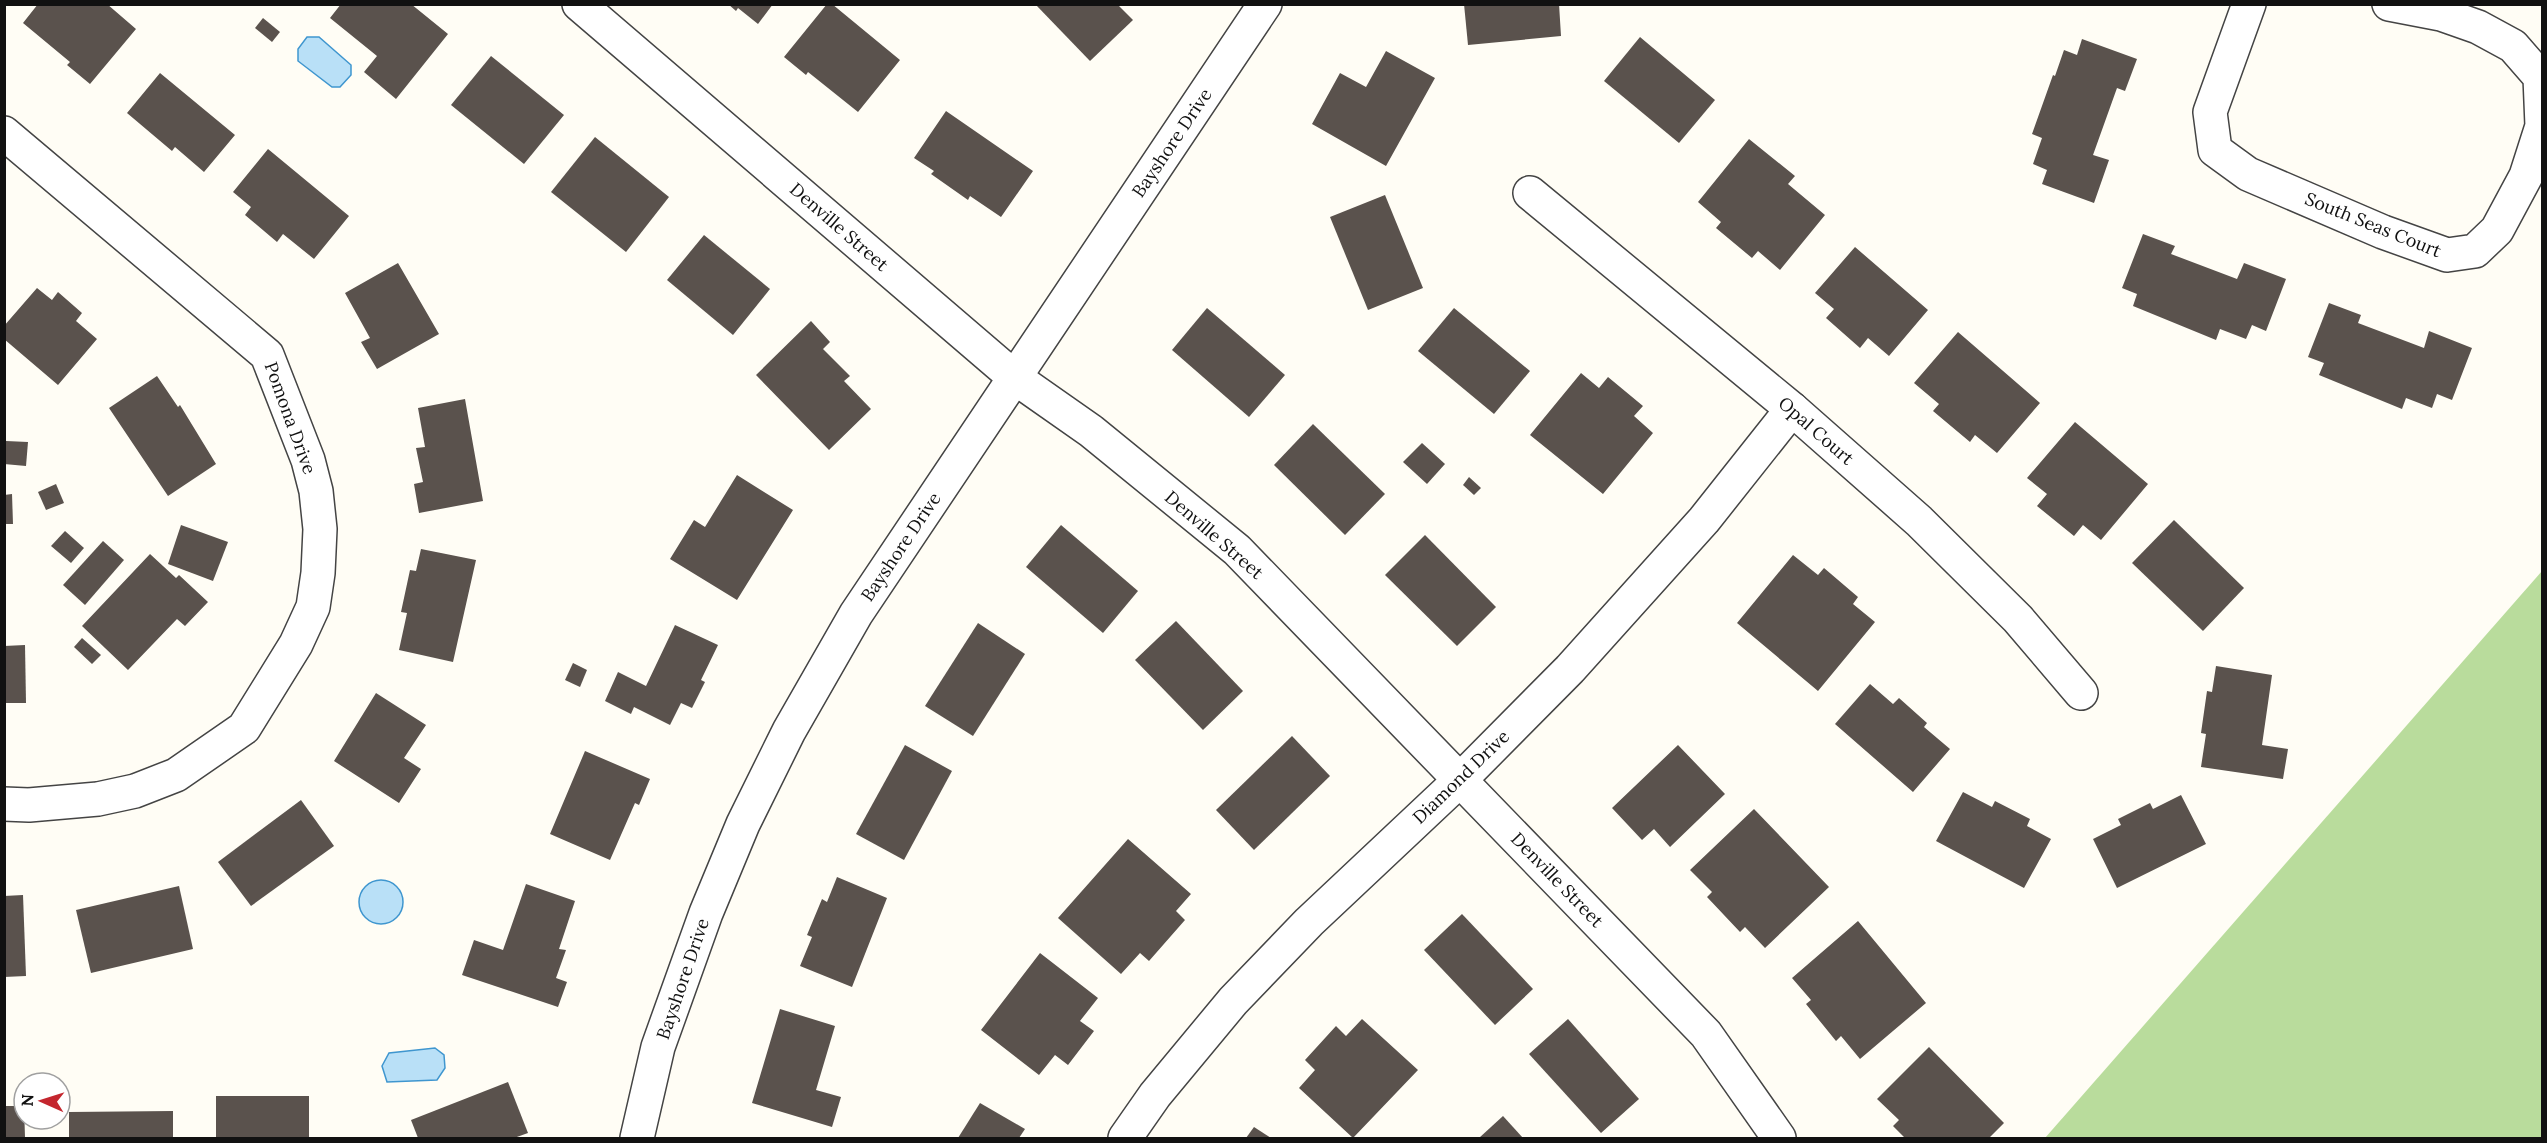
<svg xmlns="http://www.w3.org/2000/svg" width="2547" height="1143" viewBox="0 0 2547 1143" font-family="Lora,serif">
<rect width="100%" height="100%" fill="#fffdf5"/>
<polygon fill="#b9dc9c" points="2542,571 2542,1138 2045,1138"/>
<g fill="#b9e0f7" stroke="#3f96cf" stroke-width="1.5">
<polygon points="307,37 319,37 351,65 351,75 340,87 332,87 298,61 298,49"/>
<circle cx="381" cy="902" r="22"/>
<polygon points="435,1048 444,1055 445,1068 437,1080 387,1082 382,1066 389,1053"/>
</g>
<g fill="#5a524d">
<polygon points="38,4 107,4 136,29 90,84 67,65 70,62 23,23"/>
<polygon points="341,4 411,4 448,34 396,99 364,72 377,56 330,18"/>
<polygon points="728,4 773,4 758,24 738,8 736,11"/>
<polygon points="827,4 832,4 900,60 858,112 808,72 806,75 784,57"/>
<polygon points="1464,4 1559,4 1561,36 1468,45"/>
<polygon points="1036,5 1118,5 1133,20 1090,61"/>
<polygon points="263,18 280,32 272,42 255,28"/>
<polygon points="1640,37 1715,100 1679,143 1604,81"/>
<polygon points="2082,39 2137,59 2125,91 2117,88 2093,155 2109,160 2094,203 2042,184 2047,170 2033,164 2042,138 2032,134 2053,75 2055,76 2064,50 2077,55"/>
<polygon points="1386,51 1435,78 1386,166 1312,124 1340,73 1366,87"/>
<polygon points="491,56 564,115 524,164 451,105"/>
<polygon points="160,73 235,135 204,172 175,147 172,151 127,113"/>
<polygon points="946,111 1033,171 1001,217 970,196 968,200 931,174 934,171 914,158"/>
<polygon points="595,137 669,197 626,252 551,192"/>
<polygon points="1749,139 1795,176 1788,184 1825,215 1780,270 1758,251 1752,258 1716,228 1721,222 1698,202"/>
<polygon points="268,149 349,216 314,259 283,234 277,242 245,215 251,207 233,192"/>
<polygon points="1385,195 1423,288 1368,310 1330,217"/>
<polygon points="2143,234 2175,246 2171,254 2237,279 2244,263 2286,279 2266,331 2252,325 2246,339 2220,329 2216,340 2133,306 2137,294 2122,288"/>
<polygon points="704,235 770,289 733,335 667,280"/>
<polygon points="1855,247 1928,310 1889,356 1868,338 1860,348 1826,318 1834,309 1815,293"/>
<polygon points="398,263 439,334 377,369 361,342 370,338 345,293"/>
<polygon points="37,288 52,300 58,292 82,313 76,321 97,339 58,385 4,339 4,326"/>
<polygon points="2329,303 2361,315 2358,323 2424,348 2429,331 2472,348 2452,400 2437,394 2432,408 2406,398 2402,409 2319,375 2324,363 2308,357"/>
<polygon points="1207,308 1285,375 1249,417 1172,350"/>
<polygon points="1454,308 1530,371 1494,414 1418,351"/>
<polygon points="811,321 830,342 823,349 850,376 844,381 871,409 829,450 756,375"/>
<polygon points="1958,332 2040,403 1997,453 1975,435 1970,442 1933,411 1939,404 1914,383"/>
<polygon points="1581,373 1599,388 1608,377 1643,406 1634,416 1653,433 1603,494 1530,435"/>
<polygon points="157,376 178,407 180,405 216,464 168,496 109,408"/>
<polygon points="465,399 483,501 419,513 414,484 423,482 416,448 425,447 418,408"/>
<polygon points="2075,422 2148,484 2101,540 2083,525 2074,536 2037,506 2047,494 2027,478"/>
<polygon points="1313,424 1385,494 1345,535 1274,465"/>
<polygon points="6,441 28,442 26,466 4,464"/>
<polygon points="1422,443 1445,464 1427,484 1403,462"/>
<polygon points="737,475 793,510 737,600 670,559 694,520 705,527"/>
<polygon points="1469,477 1481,488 1474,495 1463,485"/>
<polygon points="56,484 64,503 46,510 38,492"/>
<polygon points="12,494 13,524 4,524 4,495"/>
<polygon points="2174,520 2244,588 2203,631 2132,563"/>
<polygon points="181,525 228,542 213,581 168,564"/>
<polygon points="1061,525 1138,591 1103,633 1026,567"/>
<polygon points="65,531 84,548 71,563 51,546"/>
<polygon points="1425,535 1496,607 1457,646 1385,575"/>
<polygon points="103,541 124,560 85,605 63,585"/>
<polygon points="421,549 476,560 453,662 399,650 407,613 401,612 410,570 416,571"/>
<polygon points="150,554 176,578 179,575 208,602 185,626 177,619 128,670 82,626"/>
<polygon points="1793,555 1818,575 1824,568 1858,597 1853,604 1875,622 1818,691 1737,623"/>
<polygon points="1176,621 1243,691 1203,730 1135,660"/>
<polygon points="978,623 1025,654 973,736 925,706"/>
<polygon points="675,625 718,645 701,680 705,682 692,708 681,703 670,725 634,707 631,714 605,701 618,672 646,686"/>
<polygon points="82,638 101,655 92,664 74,647"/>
<polygon points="25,645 26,703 4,703 4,646"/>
<polygon points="573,663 587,670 580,687 565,680"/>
<polygon points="2216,666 2272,675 2262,745 2288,749 2283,779 2201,767 2206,734 2201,733 2207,691 2212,692"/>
<polygon points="1870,684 1893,704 1899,698 1927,723 1924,727 1950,749 1913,792 1835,724"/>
<polygon points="376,693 426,725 404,758 421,769 399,803 334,761"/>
<polygon points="1292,736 1330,776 1254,850 1216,810"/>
<polygon points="905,745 952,771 904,860 856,834"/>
<polygon points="1678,745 1725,794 1670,847 1654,829 1642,840 1612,808"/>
<polygon points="585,751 650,779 639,805 635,803 610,860 550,834"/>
<polygon points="1963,792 1992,807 1995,801 2030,819 2027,826 2051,839 2024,888 1936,841"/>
<polygon points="2181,795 2206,844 2117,888 2093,839 2121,825 2118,819 2150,803 2153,809"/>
<polygon points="301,800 334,846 251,906 218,862"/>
<polygon points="1754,809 1829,887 1765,948 1745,927 1740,932 1707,897 1712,892 1690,870"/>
<polygon points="1128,839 1191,894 1176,911 1185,920 1149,961 1140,953 1121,974 1058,918"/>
<polygon points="837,877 887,898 852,987 800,966 812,937 807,935 822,899 827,902"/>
<polygon points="526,884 575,901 559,949 566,950 556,978 567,982 558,1007 462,975 474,940 503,950"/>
<polygon points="179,886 193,949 91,973 76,910"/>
<polygon points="23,895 26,976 4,977 4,896"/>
<polygon points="1462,914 1533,989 1495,1025 1424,950"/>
<polygon points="1858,921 1926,1003 1860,1059 1841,1036 1836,1041 1806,1004 1811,1000 1792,978"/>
<polygon points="1040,953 1098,998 1080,1021 1094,1031 1068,1065 1055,1055 1039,1075 981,1030"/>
<polygon points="780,1009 835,1026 816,1090 841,1097 832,1127 752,1103"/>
<polygon points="1362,1019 1418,1070 1353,1138 1299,1088 1315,1070 1305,1060 1336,1026 1346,1036"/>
<polygon points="1568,1019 1639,1099 1601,1133 1529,1054"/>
<polygon points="1929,1047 2004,1123 1989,1138 1905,1138 1893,1126 1899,1120 1877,1099"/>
<polygon points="508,1082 528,1133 514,1138 418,1138 411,1120"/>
<rect x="216" y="1096" width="93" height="42"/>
<polygon points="980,1103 1025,1129 1019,1138 958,1138"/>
<polygon points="4,1106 24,1106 25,1138 4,1138"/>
<polygon points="173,1111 173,1138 69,1138 69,1112"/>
<polygon points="1503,1116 1523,1138 1479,1138"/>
<polygon points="1254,1127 1271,1138 1246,1138"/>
</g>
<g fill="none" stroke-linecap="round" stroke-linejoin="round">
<defs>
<g id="minor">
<polyline points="579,4 1014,377 1091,431 1237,550 1706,1034 1779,1138"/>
<polyline points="2249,4 2210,112 2215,150 2248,174 2383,232 2447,255 2475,251 2497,230 2526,176 2542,126 2540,77 2513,46 2478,27 2441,14 2389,4"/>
<polyline points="4,133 267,355 308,460 316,491 320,529 318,573 313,607 296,644 244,728 176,775 135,791 98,799 29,805 4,804"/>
<polyline points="1530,193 1792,409 1919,521 2018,619 2081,693"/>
<polyline points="637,1138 658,1047 706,913 743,824 789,731 856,614 1265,4"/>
<polyline points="1125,1138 1155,1095 1233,1001 1309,922 1460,780 1570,669 1704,520 1792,409"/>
</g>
</defs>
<use href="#minor" stroke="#444" stroke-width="36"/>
<use href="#minor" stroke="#fff" stroke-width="33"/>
</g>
<g text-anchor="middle" stroke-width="6" stroke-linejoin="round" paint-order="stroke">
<g font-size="18" fill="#111" stroke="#fff">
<text transform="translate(1172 143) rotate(-56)" y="6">Bayshore Drive</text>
<text transform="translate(2373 225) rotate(22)" y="6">South Seas Court</text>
<text transform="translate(839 227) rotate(41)" y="6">Denville Street</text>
<text transform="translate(290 418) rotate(70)" y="6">Pomona Drive</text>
<text transform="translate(1816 431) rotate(41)" y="6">Opal Court</text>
<text transform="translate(1214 535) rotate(41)" y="6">Denville Street</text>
<text transform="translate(901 547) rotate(-56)" y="6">Bayshore Drive</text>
<text transform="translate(1461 777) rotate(-44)" y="6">Diamond Drive</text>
<text transform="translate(1557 880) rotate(46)" y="6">Denville Street</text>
<text transform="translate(683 979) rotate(-71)" y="6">Bayshore Drive</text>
</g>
</g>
<rect width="2547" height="1143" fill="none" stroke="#111111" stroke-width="12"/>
<g transform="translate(42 1101) rotate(273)"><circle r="28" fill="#ffffff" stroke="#a0a0a0" stroke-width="1.5"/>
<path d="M0-4.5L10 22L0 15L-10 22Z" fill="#c4262e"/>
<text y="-9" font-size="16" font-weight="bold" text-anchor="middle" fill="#111111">N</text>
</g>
</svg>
